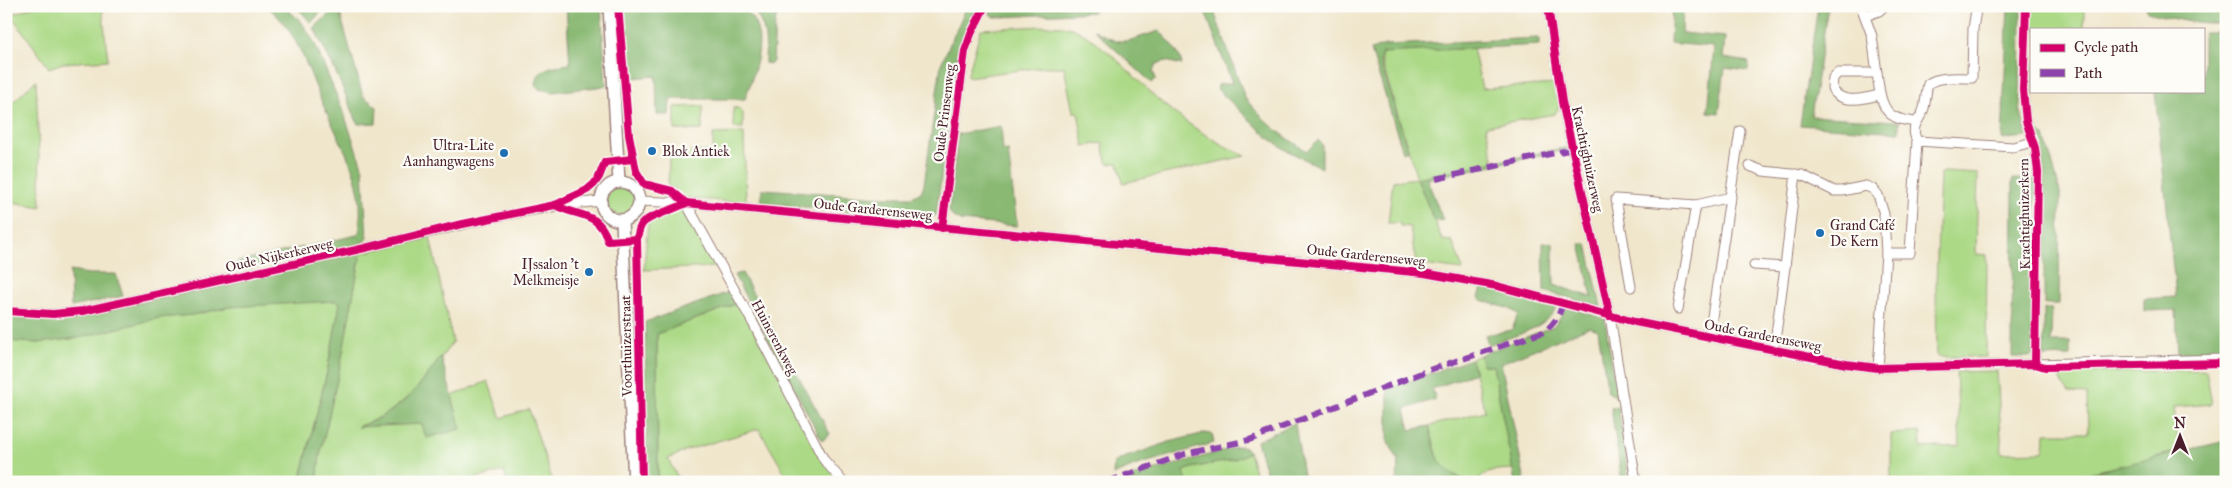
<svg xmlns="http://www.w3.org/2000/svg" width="2232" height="488" viewBox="0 0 2232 488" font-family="'IM FELL Great Primer',serif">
<rect width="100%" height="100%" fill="#fdfcf7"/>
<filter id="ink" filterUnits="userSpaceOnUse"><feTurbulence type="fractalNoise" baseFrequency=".02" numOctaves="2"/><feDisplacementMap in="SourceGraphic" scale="10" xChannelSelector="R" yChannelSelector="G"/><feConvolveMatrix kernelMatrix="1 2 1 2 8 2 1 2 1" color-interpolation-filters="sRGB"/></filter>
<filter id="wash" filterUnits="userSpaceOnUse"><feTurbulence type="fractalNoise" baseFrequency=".0096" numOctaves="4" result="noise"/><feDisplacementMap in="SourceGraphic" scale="20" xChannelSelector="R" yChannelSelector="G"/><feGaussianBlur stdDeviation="1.12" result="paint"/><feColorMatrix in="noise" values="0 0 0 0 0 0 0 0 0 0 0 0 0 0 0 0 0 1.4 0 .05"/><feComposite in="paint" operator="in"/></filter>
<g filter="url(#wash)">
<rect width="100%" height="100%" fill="#f0e6cc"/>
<g fill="#acd986" stroke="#7b7c58">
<polygon points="34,6 102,6 108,60 63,63 49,68 11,15"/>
<polygon points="2030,6 2084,6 2084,29 2031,29 2032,109 2029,109 2028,102"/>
<path d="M1045,26C1052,26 1061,25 1068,27C1101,37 1140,85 1167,107C1191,127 1217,143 1245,156L1123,183L1118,163L1108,164L1102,143L1084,146L1078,112H1073L1064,67H1044L967,77L981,29Z"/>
<polygon points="1473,48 1482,89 1556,84 1560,105 1555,114 1486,126 1494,163 1417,178 1442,240 1452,241 1463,270 1416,264 1410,227 1400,226 1400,223 1388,223 1393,181 1417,178 1380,56 1382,53 1387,52"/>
<polygon points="36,80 41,207 6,201 6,109"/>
<polygon points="703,106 702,130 675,130 675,107"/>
<polygon points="733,108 738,108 743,113 743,128 734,128"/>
<polygon points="744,133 746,203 685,198 677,190 668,186 669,161 678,153 713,151 713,134"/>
<polygon points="1944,172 1978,174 1976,254 1987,255 1986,357 1937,357 1936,285 1940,174"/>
<circle cx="620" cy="201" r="14"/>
<polygon points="681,209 685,213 717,267 644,270 648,222"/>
<path d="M430,237L453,342C425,378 405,411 359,426L423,424L426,438L460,429L452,396L488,381L501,418L529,409L553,482H507L504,471L474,479L475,482H317L320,455L341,362L361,253Z"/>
<polygon points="324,300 336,300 340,303 339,310 327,372 300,482 6,482 6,341 38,343 78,338 159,318 192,315 229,307"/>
<polygon points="738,303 841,482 790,482 759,429 687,450 668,459 680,482 658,482 657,334"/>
<polygon points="1480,355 1483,365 1493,366 1513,469 1497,470 1485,474 1474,482 1467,482 1442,467 1439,461 1429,426 1485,411 1471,359"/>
<polygon points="2059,368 2064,368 2066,373 2206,370 2212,404 2174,407 2179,451 2155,457 2226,482 1891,482 1891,434 1920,432 1921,448 1960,446 1956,372 1997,371 2002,453 2044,452 2045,433 2088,433 2087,394 2069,393 2055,372"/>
<path d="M1249,452L1258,482H1187L1183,471C1205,462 1231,465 1249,452Z"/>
</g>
<g fill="#89b973" stroke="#6a6c4f">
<path d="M266,6H281L290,12L301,21L314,42L343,111L363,169L367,238L362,244L358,246L238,271L237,262L357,235L360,233C360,220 361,206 359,194C354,163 337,136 325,109C309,74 298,29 266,6Z"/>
<polygon points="338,6 363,96 377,107 376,123 358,124 334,68 314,28"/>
<path d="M566,6H601L606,86L553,92L539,89L535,83C540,66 555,66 570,64Z"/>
<path d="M622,6H737C774,24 755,70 745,99H670L669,115H657L656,76L632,78Z"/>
<path d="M750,6H780L775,22L773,61L771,64L765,63C766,38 767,26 750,6Z"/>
<polygon points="967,6 977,6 958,52 936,215 928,218 761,203 762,189 882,197 912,197 921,192 924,185 941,64"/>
<polygon points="992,6 1028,8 1101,6 1093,12 1001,17 994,17 990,14"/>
<path d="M1203,6H1212L1245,98C1262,120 1284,137 1307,151L1318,140L1322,144V168L1286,150L1270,139L1217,89V85L1232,83Z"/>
<polygon points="1672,6 1683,6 1682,33 1725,37 1723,58 1749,62 1748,71 1725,68 1719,113 1708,112 1714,47 1670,43"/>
<polygon points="1818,6 1828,6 1811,116 1895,121 1899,122 1899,132 1800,125"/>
<polygon points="2008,6 2021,6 2020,108 2027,137 2005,139 2002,139"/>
<path d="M2146,6H2226V24C2199,26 2172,18 2147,12Z"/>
<polygon points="325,7 311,23 298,8"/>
<path d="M1094,30L1115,41H1128L1159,31C1169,40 1180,52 1182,65L1166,61L1156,64L1153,71L1156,79L1152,83Z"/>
<polygon points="2203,32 2226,32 2226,352 2178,353 2176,310 2144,311 2144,299 2176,297 2155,91 2203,91"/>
<polygon points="1539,38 1539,45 1382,53 1380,61 1408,150 1403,152 1371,50 1385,45"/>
<polygon points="1001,126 1003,151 1008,151 1017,226 960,221 953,217 949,211 958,134"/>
<polygon points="2034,131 2042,133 2045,136 2060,192 2059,304 2044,304 2044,166"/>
<polygon points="1568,147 1569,149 1427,179 1443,220 1434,221 1417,178"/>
<polygon points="2013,179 2036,180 2033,355 2029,357 2012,357"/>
<polygon points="1543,243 1553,243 1554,285 1592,297 1580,244 1587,244 1601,307 1544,291"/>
<path d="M361,253L341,362L320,455L317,482H300L327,372L340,303L336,301L229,307L192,315L159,318L78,338L38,343L6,341V314C35,318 62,319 91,314Z"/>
<polygon points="70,271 89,274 116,274 123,296 71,307"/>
<polygon points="742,273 830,434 822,441 734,275"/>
<path d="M1482,287L1558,305C1546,330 1512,336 1488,345L1485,335L1512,330L1518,314L1510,309L1481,300L1479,298Z"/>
<polygon points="732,291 738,303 657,334 658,482 647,482 645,322"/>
<polygon points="1567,307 1605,319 1617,397 1608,392 1598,330 1589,327 1501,363 1525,482 1515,482 1493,366 1482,365 1480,355 1554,326"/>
<polygon points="2044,309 2052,309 2051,342 2070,342 2070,356 2044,357"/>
<path d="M441,357L461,429L426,438L422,424L357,427C399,413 415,392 441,357Z"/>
<path d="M1471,359L1475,373L1432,389L1436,399L1405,409L1410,430L1429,426C1439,461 1434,464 1467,482H1410L1407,480L1406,482H1397L1398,459L1388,442V389Z"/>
<polygon points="2122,367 2123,372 2065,373 2064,368"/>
<polygon points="1618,406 1629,482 1622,482 1611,408"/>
<polygon points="1295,423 1304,482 1269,482 1257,441"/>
<polygon points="1205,433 1212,434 1214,443 1137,465 1113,475 1114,463 1121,459 1169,442"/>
<polygon points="2226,441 2226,482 2050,482"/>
<path d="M1240,446L1245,447L1249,452C1231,465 1205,462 1184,471L1187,482H1129L1128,478Z"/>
</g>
</g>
<g filter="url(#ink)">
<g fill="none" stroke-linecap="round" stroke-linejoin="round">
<defs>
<g id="minor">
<polyline points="1548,6 1562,102 1610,316 1636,482"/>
<polyline points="1861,6 1872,36 1877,73"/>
<polyline points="2026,6 2023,90 2026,121 2035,148 2038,172 2035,364"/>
<path d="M1976,10L1973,29L1972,78C1959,78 1939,76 1928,84C1926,92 1926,100 1924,108C1921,120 1909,125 1917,141L2013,147L2033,142"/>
<polyline points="1865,16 1879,11 1884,6"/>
<path d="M1879,95C1864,98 1841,106 1832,88L1833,78L1838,73H1877C1879,86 1880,111 1895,117C1901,120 1909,121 1915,122"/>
<polyline points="1750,166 1763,171 1802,175 1834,191 1842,191 1866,186 1873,189 1878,195 1884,214 1886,253"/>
<polyline points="639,201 686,203 1424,273 1497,286 1635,322 1846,364 1878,368 2226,359"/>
<polyline points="686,203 753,323 824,460 843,482"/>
<polyline points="942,228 965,51 971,34 985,6"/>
<polyline points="1754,265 1785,267 1774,349"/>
<polyline points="1785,267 1796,174"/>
<polyline points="1631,287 1616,199 1696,205"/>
<polyline points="1678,309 1696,205 1731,197"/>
<path d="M6,311L53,314L83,311C177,290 270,270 364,248C443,230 520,208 601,201"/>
<polyline points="1709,337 1740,131"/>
<polyline points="1878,368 1886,253 1910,253 1917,141"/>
</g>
<g id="major">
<polyline points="609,6 619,182"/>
<circle cx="620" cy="201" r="19"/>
<polyline points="622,220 634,482"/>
</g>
</defs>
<use href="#minor" stroke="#9d827c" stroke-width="11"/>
<use href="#major" stroke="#9d827c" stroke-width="14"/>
<use href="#minor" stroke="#fff" stroke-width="9"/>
<use href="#major" stroke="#fff" stroke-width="11"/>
<g stroke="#8e44ad" stroke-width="6" stroke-dasharray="12 6" stroke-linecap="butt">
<polyline points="1436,179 1573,149"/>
<path d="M1107,482L1185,454L1249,440L1432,369L1544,332C1555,323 1559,316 1563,303"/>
</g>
<defs>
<g id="cycleway">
<polyline points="618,6 629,135 636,171 644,184 672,191 686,203 1424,273 1497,286 1635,322 1846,364 1878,368 2035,364 2045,367 2226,363"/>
<polyline points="1548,6 1562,102 1610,316"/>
<polyline points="2026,6 2023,90 2026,121 2035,148 2038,172 2035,364"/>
<path d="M555,205C579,218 598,210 608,241L637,239"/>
<polyline points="942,228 965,51 971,34 985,6"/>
<polyline points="6,311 53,314 83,311 365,248 458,225 555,205 587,190 594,184 599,177 605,162 633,159"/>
<path d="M642,482L637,239C638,234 639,228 642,224C649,215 675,210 686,203"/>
</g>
</defs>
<use href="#cycleway" stroke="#fdfcf7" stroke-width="11"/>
<use href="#cycleway" stroke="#d6006c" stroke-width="8"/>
</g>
</g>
<g fill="#1f6fb2" stroke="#fdfcf7" stroke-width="2">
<circle cx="652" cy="151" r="5"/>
<circle cx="504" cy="153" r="5"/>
<circle cx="1820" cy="233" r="5"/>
<circle cx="589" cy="272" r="5"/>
</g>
<g text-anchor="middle" stroke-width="4.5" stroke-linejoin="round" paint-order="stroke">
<g font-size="14" fill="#4a1f2b" stroke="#fdfcf7">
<text transform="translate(944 113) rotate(-83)" y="5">Oude Prinsenweg</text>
<text transform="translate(1588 159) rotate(78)" y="5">Krachtighuizerweg</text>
<text transform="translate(873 209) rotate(6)" y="5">Oude Garderenseweg</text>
<text transform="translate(2024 214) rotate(-91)" y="5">Krachtighuizerkern</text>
<text transform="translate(279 255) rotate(-13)" y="5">Oude Nijkerkerweg</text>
<text transform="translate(1366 255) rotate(6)" y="5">Oude Garderenseweg</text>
<text transform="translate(1763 335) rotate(11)" y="5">Oude Garderenseweg</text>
<text transform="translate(775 337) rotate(62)" y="5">Huinerenkweg</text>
<text transform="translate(626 346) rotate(-91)" y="5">Voorthuizerstraat</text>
</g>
<g font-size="14" fill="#4a1f2b" stroke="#fdfcf7" text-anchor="end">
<text x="494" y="150">Ultra-Lite<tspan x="494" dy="16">Aanhangwagens</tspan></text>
<text x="662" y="156" text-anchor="start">Blok Antiek</text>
<text x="1830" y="230" text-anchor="start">Grand Café<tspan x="1830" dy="16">De Kern</tspan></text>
<text x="579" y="269">IJssalon 't<tspan x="579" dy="16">Melkmeisje</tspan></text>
</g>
</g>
<rect width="2232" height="488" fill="none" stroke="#fdfcf7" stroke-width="25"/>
<rect x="2030" y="28" width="175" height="65" fill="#fdfcf7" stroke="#b5a4a5"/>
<rect x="2040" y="44" width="25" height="8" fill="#d6006c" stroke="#b5a4a5"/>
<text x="2074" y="52" font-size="15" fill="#4a1f2b">Cycle path</text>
<rect x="2040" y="69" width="25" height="8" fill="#8e44ad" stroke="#b5a4a5"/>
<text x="2074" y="78" font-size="15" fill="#4a1f2b">Path</text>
<g transform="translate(2180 436)" stroke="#fdfcf7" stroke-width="4" paint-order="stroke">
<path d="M0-4L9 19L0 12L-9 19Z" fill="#4a1f2b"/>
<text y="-8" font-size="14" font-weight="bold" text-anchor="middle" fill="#4a1f2b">N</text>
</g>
</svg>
